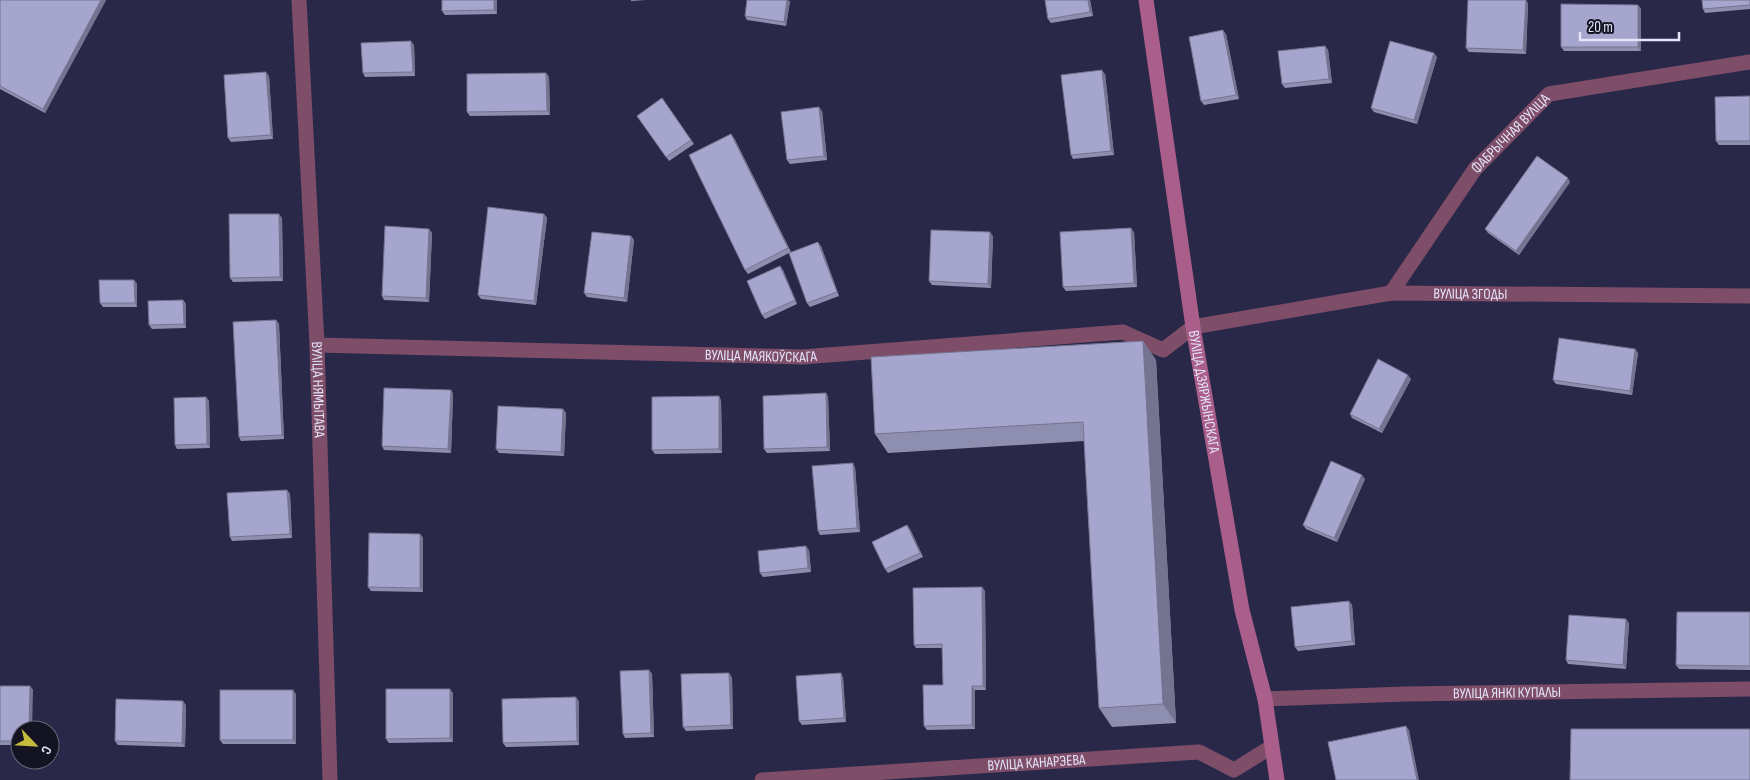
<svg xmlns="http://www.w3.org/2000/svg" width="1750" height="780" viewBox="0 0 1750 780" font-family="'Sofia Sans Condensed',sans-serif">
<rect width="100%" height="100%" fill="#2a2849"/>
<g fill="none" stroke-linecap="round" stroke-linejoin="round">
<g stroke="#7e4e69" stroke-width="15">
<path id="s1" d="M299,0L317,345L330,780"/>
<path id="s2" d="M1391,293L1475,169L1549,94L1750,62"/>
<path id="s3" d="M317,345L802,357L1123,332L1163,350L1193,327L1391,293L1750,296"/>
<path id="s4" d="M1265,699L1406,694L1750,689"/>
<path id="s5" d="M762,780L1199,752L1234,770L1271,747"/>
</g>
<path stroke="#aa5e8a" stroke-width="15" id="s6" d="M1146,0L1193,327L1242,610L1265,699L1277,780"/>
</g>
<g fill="#8e8eb0">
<polygon points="0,0 106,0 45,113 0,89"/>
<polygon points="442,0 497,0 497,14 445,15 442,11"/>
<polygon points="631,0 646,0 631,1"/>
<polygon points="1045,0 1090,0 1093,16 1051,23 1048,19"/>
<polygon points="1526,0 1528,4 1526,54 1469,52 1466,48"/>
<polygon points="1750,0 1750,9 1705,13 1703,9"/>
<polygon points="790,1 786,26 747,20 745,16"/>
<polygon points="1638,5 1641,9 1641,51 1564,51 1561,47"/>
<polygon points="1226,34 1239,99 1204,105 1201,101"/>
<polygon points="414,45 415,76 365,77 363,73"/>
<polygon points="1325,46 1328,50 1332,83 1285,88 1282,84"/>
<polygon points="1437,57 1417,124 1374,112 1371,108"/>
<polygon points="546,73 549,77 550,115 470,116 467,112"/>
<polygon points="1105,74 1114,155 1073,159 1071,155"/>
<polygon points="269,76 273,139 231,142 228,138"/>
<polygon points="1750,96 1750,145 1719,145 1716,141"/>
<polygon points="662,98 694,144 669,161 637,116"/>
<polygon points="822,111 827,160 790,164 787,160"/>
<polygon points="731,134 734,138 791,252 821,246 839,296 810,307 807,303 789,253 748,274 745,270"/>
<polygon points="1570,182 1519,255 1488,233 1485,229"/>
<polygon points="544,214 547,218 536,305 481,299 478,295"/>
<polygon points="282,218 283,281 233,282 230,278"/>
<polygon points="429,229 432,233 429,302 384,300 382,296"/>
<polygon points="1134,232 1137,287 1066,291 1063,287"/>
<polygon points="631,236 634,240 627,302 587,297 584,293"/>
<polygon points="993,236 991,288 932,285 929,281"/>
<polygon points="780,266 783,270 797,304 765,319 762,315"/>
<polygon points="134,280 137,284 137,307 103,307 100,303"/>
<polygon points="183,300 186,304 186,328 152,329 149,325"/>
<polygon points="276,320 279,324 284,439 241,441 239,437"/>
<polygon points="1143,341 1156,360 1176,723 1112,727 1099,708 1084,441 888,453 875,434"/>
<polygon points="1635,349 1638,353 1632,395 1556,384 1553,380"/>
<polygon points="1411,379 1382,433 1352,418 1350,414"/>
<polygon points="451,390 453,394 451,453 384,450 382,446"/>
<polygon points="826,393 828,397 830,451 767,453 764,449"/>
<polygon points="206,397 209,401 210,448 177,449 175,445"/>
<polygon points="721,400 722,453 655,454 652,450"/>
<polygon points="563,409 566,413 564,456 499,453 496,449"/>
<polygon points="855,467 860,532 820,535 818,531"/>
<polygon points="1365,479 1337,542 1306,529 1303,525"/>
<polygon points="287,490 290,494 292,538 232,541 230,537"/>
<polygon points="910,529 923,557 888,573 885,569"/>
<polygon points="420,534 423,538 423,592 371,591 368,587"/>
<polygon points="809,550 811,572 763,577 760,573"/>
<polygon points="982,587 985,591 986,690 975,690 975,729 927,730 924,726 943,685 942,648 916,648 914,645"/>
<polygon points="1349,601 1352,605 1355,645 1298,651 1295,647"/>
<polygon points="1750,612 1750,670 1679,669 1676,665"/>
<polygon points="1629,623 1626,669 1568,664 1566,660"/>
<polygon points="649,670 652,674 654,737 625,738 623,734"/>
<polygon points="732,677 733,729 686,731 683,727"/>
<polygon points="843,677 846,722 802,725 799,721"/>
<polygon points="0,686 30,686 33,690 20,730 20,745 0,745"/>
<polygon points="453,693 453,742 389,743 386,739"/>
<polygon points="296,694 296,744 223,744 220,740"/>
<polygon points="579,701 579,745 506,747 503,743"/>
<polygon points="186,705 185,747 118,745 115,741"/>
</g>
<g fill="#747490">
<polygon points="101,0 106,0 45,113 43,109"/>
<polygon points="494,0 497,0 497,14 494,10"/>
<polygon points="787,0 790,1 786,26 784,22"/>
<polygon points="1088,0 1090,0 1093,16 1090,12"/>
<polygon points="1526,0 1528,4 1526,54 1523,50"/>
<polygon points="1638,5 1641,9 1641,51 1638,47"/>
<polygon points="1223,30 1226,34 1239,99 1236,95"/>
<polygon points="411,41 414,45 415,76 413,72"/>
<polygon points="1325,46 1328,50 1332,83 1329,79"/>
<polygon points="1434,53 1437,57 1417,124 1414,120"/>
<polygon points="1102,70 1105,74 1114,155 1111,151"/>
<polygon points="266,72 269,76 273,139 271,135"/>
<polygon points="546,73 549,77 550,115 547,111"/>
<polygon points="819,107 822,111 827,160 824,156"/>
<polygon points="731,134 734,138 791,252 788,248"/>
<polygon points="1568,178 1570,182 1519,255 1516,251"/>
<polygon points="279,214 282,218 283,281 280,277"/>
<polygon points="544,214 547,218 536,305 534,301"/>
<polygon points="1131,228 1134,232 1137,287 1134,283"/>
<polygon points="429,229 432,233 429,302 426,298"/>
<polygon points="990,232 993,236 991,288 988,284"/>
<polygon points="631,236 634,240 627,302 624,298"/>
<polygon points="818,242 821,246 839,296 837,292"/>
<polygon points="780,266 783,270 797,304 795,300"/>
<polygon points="134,280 137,284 137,307 135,303"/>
<polygon points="183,300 186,304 186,328 184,324"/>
<polygon points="276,320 279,324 284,439 282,435"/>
<polygon points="1143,341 1156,360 1176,723 1163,704"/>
<polygon points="1635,349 1638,353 1632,395 1630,391"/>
<polygon points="1408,375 1411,379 1382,433 1379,429"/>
<polygon points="451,390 453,394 451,453 448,449"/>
<polygon points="826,393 828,397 830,451 827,447"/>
<polygon points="719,396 721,400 722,453 719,449"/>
<polygon points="206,397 209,401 210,448 207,444"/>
<polygon points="563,409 566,413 564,456 561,452"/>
<polygon points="853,463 855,467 860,532 857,528"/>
<polygon points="1362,475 1365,479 1337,542 1334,538"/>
<polygon points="287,490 290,494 292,538 290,534"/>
<polygon points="907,525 910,529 923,557 920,553"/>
<polygon points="420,534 423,538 423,592 420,588"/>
<polygon points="806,546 809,550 811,572 808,568"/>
<polygon points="982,587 985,591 986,690 983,686"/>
<polygon points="1349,601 1352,605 1355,645 1352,641"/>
<polygon points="1626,619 1629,623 1626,669 1623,665"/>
<polygon points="649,670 652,674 654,737 651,733"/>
<polygon points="729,673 732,677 733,729 731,725"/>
<polygon points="841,673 843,677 846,722 844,718"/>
<polygon points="30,686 33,690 32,730 29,730"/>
<polygon points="972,686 975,690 975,729 972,725"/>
<polygon points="450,689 453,693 453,742 450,738"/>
<polygon points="293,690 296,694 296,744 293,740"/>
<polygon points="576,697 579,701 579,745 577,741"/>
<polygon points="183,701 186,705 185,747 182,743"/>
<polygon points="1406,726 1409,730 1419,780 1417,780"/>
</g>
<g fill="#a5a5cd" stroke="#747490">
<polygon points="0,0 101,0 43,109 0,86"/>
<polygon points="442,0 494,0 494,10 442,11"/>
<polygon points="747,0 787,0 784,22 745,16"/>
<polygon points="1045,0 1088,0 1090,12 1048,19"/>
<polygon points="1468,0 1526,0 1523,50 1466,48"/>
<polygon points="1702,0 1750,0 1750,5 1703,9"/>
<polygon points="1561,4 1638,5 1638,47 1561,47"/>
<polygon points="1223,30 1236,95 1201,101 1189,37"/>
<polygon points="411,41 413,72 363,73 361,43"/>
<polygon points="1390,41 1434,53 1414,120 1371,108"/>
<polygon points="1325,46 1329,79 1282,84 1278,51"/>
<polygon points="1102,70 1111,151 1071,155 1061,75"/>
<polygon points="266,72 271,135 228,138 224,75"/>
<polygon points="546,73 547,111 467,112 467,74"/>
<polygon points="1750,96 1750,141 1716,141 1715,97"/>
<polygon points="662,98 691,140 666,157 637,116"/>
<polygon points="819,107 824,156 787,160 781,112"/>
<polygon points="731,134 788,248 745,270 689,155"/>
<polygon points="1537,156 1568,178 1516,251 1485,229"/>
<polygon points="488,207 544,214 534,301 478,295"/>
<polygon points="229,214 279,214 280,277 230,278"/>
<polygon points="385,226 429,229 426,298 382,296"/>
<polygon points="1131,228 1134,283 1063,287 1060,232"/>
<polygon points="931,230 990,232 988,284 929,281"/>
<polygon points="592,232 631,236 624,298 584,293"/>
<polygon points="818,242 837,292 807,303 789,253"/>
<polygon points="780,266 795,300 762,315 747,281"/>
<polygon points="99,280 134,280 135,303 100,303"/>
<polygon points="183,300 184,324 149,325 148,301"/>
<polygon points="276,320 282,435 239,437 233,322"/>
<polygon points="1559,338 1635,349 1630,391 1553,380"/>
<polygon points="1143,341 1163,704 1099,708 1083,422 875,434 871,357"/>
<polygon points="1378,359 1408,375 1379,429 1350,414"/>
<polygon points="384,388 451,390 448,449 382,446"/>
<polygon points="826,393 827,447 764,449 763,396"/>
<polygon points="719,396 719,449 652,450 652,397"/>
<polygon points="206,397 207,444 175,445 174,398"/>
<polygon points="498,406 563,409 561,452 496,449"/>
<polygon points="1331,461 1362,475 1334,538 1303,525"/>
<polygon points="853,463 857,528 818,531 812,466"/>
<polygon points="287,490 290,534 230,537 227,493"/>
<polygon points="907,525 920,553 885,569 872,542"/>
<polygon points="369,533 420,534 420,588 368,587"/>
<polygon points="806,546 808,568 760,573 758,551"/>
<polygon points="982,587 983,686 972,686 972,725 924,726 923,685 943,685 942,644 914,645 913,588"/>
<polygon points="1349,601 1352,641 1295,647 1291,607"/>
<polygon points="1677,612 1750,612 1750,666 1676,665"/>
<polygon points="1569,615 1626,619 1623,665 1566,660"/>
<polygon points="649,670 651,733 623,734 620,671"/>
<polygon points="729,673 731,725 683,727 681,674"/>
<polygon points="841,673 844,718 799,721 796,676"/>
<polygon points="0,686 30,686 29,730 20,730 20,741 0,741"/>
<polygon points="386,689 450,689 450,738 386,739"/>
<rect x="220" y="690" width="73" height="50"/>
<polygon points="576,697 577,741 503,743 502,699"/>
<polygon points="116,699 183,701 182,743 115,741"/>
<polygon points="1406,726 1417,780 1336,780 1328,742"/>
<polygon points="1571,729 1750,729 1750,780 1570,780"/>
</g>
<g text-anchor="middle" stroke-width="5" stroke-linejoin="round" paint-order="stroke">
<g font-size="15" fill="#e4e4fa" stroke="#141322">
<text dy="5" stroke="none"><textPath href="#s2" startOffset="200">ФАБРЫЧНАЯ ВУЛІЦА</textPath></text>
<text dy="5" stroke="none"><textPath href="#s3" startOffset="1169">ВУЛІЦА ЗГОДЫ</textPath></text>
<text dy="5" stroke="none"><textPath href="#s3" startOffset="444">ВУЛІЦА МАЯКОЎСКАГА</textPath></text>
<text dy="5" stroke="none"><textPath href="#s1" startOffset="390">ВУЛІЦА НЯМЫТАВА</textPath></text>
<text dy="5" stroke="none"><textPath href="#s6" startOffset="396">ВУЛІЦА ДЗЯРЖЫНСКАГА</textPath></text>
<text dy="5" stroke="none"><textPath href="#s4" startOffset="242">ВУЛІЦА ЯНКІ КУПАЛЫ</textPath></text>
<text dy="5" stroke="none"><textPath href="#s5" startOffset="275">ВУЛІЦА КАНАРЭЕВА</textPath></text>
</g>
</g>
<g transform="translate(35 745) rotate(115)"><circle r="24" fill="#141322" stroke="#676778"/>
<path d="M0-4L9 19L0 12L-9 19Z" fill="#c5bc3d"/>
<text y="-8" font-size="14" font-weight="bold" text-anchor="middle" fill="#e4e4fa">С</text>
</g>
<path d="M1580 32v8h99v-8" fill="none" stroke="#e4e4fa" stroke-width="2.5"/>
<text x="1588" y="32" font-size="15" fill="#e4e4fa" stroke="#141322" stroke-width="4" paint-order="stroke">20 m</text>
</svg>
